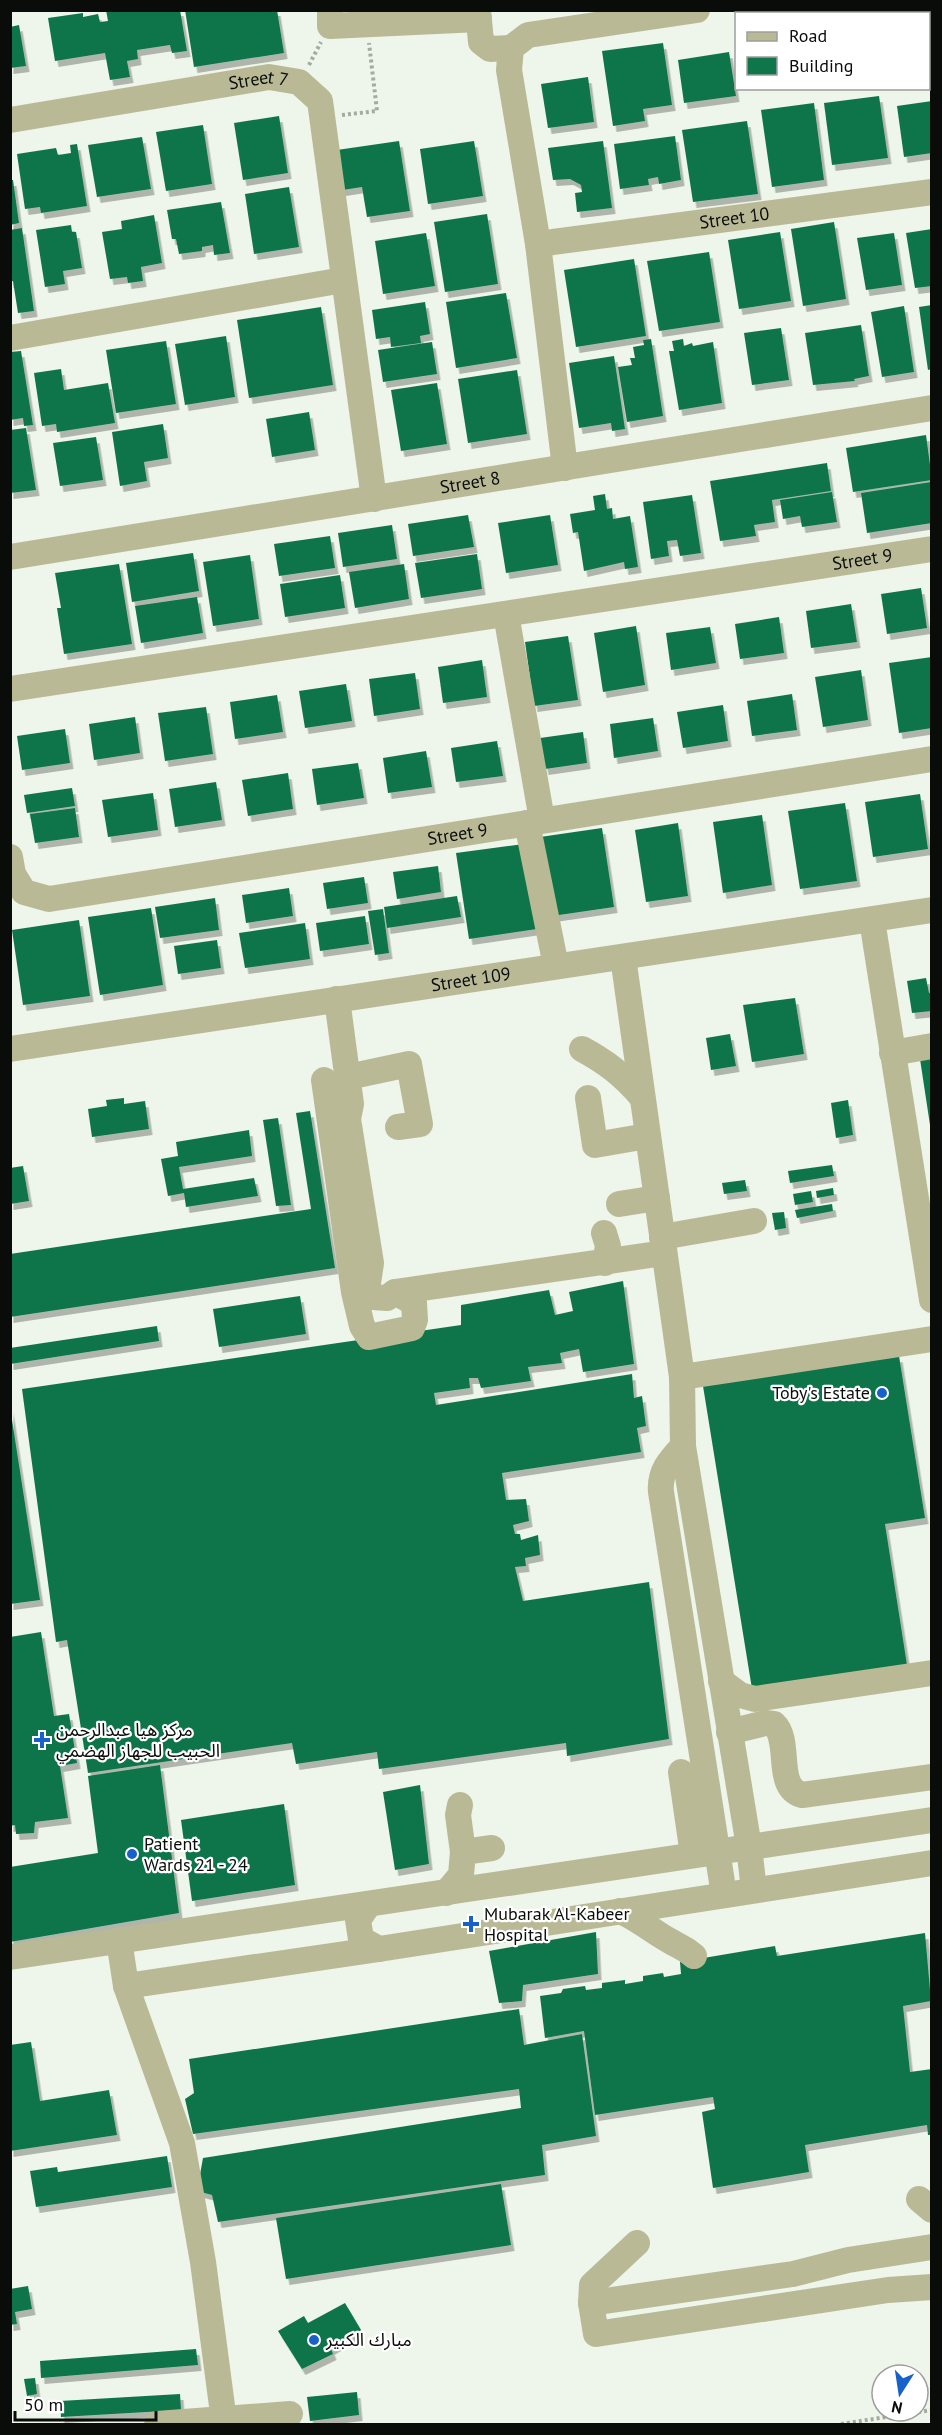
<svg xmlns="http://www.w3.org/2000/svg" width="942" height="2435" viewBox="0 0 942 2435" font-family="'PT Sans','Noto Sans Arabic',sans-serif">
<defs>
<filter id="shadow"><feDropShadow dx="3.5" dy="6" stdDeviation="0" flood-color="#0004"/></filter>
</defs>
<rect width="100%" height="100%" fill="#eef5ea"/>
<g fill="#0f754a" filter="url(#shadow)">
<polygon points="106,10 180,10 187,51 172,53 170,45 137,50 138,59 127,61 130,77 110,80 105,53 55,61 48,18 83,13 83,17 98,14 100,22 108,21"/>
<polygon points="185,10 277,10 284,53 194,67"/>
<polygon points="932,11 932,74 928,74 928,14 921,12"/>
<polygon points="19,25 26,66 10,68 10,27"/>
<polygon points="663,43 672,105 643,109 645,121 613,126 602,51"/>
<polygon points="729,52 736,96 684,103 678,60"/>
<polygon points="588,77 594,122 548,128 541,84"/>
<polygon points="879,96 888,158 832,165 824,103"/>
<polygon points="932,101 932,153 904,157 897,106"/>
<polygon points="814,103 824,180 772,187 761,110"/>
<polygon points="279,116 288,173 243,180 234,123"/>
<polygon points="747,121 758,194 693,202 682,130"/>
<polygon points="203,125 212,184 166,191 156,132"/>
<polygon points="675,136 681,180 659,184 658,177 648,179 649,185 620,189 614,144"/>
<polygon points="142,137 151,189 97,197 88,145"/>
<polygon points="399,141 410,211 367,217 362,187 336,191 330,151"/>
<polygon points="474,141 483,196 428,204 420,149"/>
<polygon points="603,141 612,208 577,212 575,193 582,192 581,185 570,179 553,180 548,148"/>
<polygon points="77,144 87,206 41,213 40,207 25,209 17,154 56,148 58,155 71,153 70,145"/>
<polygon points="10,180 13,180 19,223 10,225"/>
<polygon points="289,187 299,247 254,254 245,194"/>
<polygon points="221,202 230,253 214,255 213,245 202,247 202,251 179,254 176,239 172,239 167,210"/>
<polygon points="487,214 498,284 445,292 434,222"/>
<polygon points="154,215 162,263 141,267 143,281 128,283 127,277 110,279 102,232 122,229 121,221"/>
<polygon points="834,222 846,299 803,306 791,229"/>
<polygon points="71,225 72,232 76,232 82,268 63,271 65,284 45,287 36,230"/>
<polygon points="22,228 34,311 18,313 13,281 10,282 10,230"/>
<polygon points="932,229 932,286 915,288 906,233"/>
<polygon points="780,232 791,301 739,309 728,240"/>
<polygon points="426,233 435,286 383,294 375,241"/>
<polygon points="894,233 902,285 866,290 857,238"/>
<polygon points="709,252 720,322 659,331 647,261"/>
<polygon points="634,259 646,336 576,347 564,270"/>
<polygon points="506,293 517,358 456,368 446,302"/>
<polygon points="425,302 430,334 420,336 421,343 391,347 390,337 376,339 372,310"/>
<polygon points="932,305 932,369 928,370 919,307"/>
<polygon points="904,306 914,372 882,377 871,312"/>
<polygon points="321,307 333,385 249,398 237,320"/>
<polygon points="861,325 869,376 854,379 855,381 813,385 805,333"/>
<polygon points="781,328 789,380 752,385 744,333"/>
<polygon points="226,336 235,397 185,405 175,344"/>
<polygon points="651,339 663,416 627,422 618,367 632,365 630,358 635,358 633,347 644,345 643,340"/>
<polygon points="683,339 684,346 692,343 693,346 713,342 722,403 679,410 669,351 674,351 672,341"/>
<polygon points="166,341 176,404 116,413 106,350"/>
<polygon points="432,342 437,374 383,382 378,350"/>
<polygon points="21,351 33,425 24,426 23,418 10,420 10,352"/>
<polygon points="614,356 625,429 612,431 611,423 579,428 569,363"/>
<polygon points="61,369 64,390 108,383 115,423 57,432 56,424 42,426 34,373"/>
<polygon points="517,370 527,434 468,443 458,379"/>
<polygon points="437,383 447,444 401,451 391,390"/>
<polygon points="309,412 315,450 272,457 266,419"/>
<polygon points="163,424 168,458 144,462 147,481 120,486 112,432"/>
<polygon points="26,428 36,490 10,493 10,430"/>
<polygon points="926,435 932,480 853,492 846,448"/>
<polygon points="96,437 103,480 60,486 53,443"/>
<polygon points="827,463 831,491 772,500 775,522 754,525 756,536 720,541 710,481"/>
<polygon points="931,482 932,523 867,533 861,493"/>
<polygon points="832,492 837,522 802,527 800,516 783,519 780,500"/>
<polygon points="605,494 607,509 612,508 613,519 630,516 638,567 625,569 624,562 584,571 578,532 573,533 570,514 595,510 593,496"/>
<polygon points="692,495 701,553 680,556 677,540 667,541 669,556 651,559 643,502"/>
<polygon points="468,515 474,547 413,556 408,524"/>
<polygon points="550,515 558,565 506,573 498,523"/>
<polygon points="392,525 397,559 343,567 338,533"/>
<polygon points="330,536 335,568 279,576 274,544"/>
<polygon points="193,553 199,591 132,602 126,563"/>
<polygon points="477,554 482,589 421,598 415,563"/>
<polygon points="250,555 259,619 213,626 203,562"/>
<polygon points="119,564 132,644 64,654 57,608 61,608 55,573"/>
<polygon points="404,564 409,599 355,608 349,572"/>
<polygon points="340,575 345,608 285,617 280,584"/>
<polygon points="921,588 927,628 887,634 881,594"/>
<polygon points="197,597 203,633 141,643 135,606"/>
<polygon points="851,604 857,642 811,648 806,611"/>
<polygon points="779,617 784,653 740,659 735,624"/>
<polygon points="636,626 645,685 603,692 594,633"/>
<polygon points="710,627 716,663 671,670 666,633"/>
<polygon points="568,636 578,700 534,706 525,642"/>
<polygon points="932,657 932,728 899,733 889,663"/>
<polygon points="482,660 487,697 443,703 438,667"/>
<polygon points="861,670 868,720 823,727 815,677"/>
<polygon points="415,673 420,709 374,716 369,679"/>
<polygon points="346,684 352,721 305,728 299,691"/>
<polygon points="792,694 797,730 752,736 747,701"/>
<polygon points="277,695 283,732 235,739 230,702"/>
<polygon points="723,705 728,741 683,748 677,712"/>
<polygon points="206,707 213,754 165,761 158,713"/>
<polygon points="135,717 140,753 94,760 89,724"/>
<polygon points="653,718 658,751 614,758 610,724"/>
<polygon points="65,729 70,763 22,770 17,736"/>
<polygon points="583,732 587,763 545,769 540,738"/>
<polygon points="497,741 503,776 456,782 451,748"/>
<polygon points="426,751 432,787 388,793 383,758"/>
<polygon points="358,763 364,798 317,805 312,769"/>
<polygon points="288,773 293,809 248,816 242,780"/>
<polygon points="216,782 222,820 175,827 169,789"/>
<polygon points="72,788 75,806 27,813 24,795"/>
<polygon points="153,793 158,830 108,837 102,800"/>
<polygon points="920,794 928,849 873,857 865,802"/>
<polygon points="845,803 857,881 800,889 788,811"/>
<polygon points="75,808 79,837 35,843 30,814"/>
<polygon points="762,815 772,885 723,893 713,822"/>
<polygon points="678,823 688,896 646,902 635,830"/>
<polygon points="602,828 614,907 552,916 540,837"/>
<polygon points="524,844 537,929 469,939 456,853"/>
<polygon points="438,866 441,892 397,899 393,872"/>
<polygon points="364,877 368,903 327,909 323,883"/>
<polygon points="289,888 293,916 246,923 242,895"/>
<polygon points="457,896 461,917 387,928 384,907"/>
<polygon points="215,898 219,930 160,938 155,907"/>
<polygon points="151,908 163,985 100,995 88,917"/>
<polygon points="383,909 389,953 375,955 368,911"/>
<polygon points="365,916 369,944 320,951 316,923"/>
<polygon points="79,920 90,996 23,1005 12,930"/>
<polygon points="305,923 310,959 245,968 239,933"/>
<polygon points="217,940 221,968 178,974 174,946"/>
<polygon points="926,978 929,993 932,993 932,1011 912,1013 907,981"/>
<polygon points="795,998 804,1054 752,1062 743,1005"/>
<polygon points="730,1034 736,1066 711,1070 706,1038"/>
<polygon points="932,1057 932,1125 930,1125 920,1059"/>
<polygon points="124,1098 124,1104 145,1101 149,1129 92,1137 88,1109 107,1106 106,1100"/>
<polygon points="848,1100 853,1135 836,1138 831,1103"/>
<polygon points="310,1111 335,1268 10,1317 10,1254 311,1209 296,1113"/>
<polygon points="278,1118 291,1205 276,1206 263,1120"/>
<polygon points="249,1130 252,1156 179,1167 183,1189 254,1178 258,1196 186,1207 184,1193 168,1196 161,1159 178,1156 176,1142"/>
<polygon points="832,1165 834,1176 790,1183 788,1171"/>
<polygon points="23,1166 29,1201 10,1204 10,1168"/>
<polygon points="745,1180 747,1191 724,1194 722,1183"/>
<polygon points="833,1188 834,1195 817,1198 816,1191"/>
<polygon points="811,1191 813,1202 795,1205 793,1194"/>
<polygon points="832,1204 833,1211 797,1218 795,1210"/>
<polygon points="784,1212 786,1228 775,1230 772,1213"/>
<polygon points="623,1281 634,1364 583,1372 579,1349 560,1353 562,1363 528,1367 531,1381 481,1388 478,1378 469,1378 470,1388 434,1393 436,1405 632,1374 634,1398 642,1396 646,1426 637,1428 641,1452 502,1473 506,1500 526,1499 529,1521 513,1525 515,1534 520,1534 521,1540 538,1535 540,1555 525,1558 526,1566 515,1567 523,1601 649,1582 669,1739 567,1756 566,1743 379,1769 377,1752 296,1764 292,1743 88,1773 67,1640 56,1642 22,1389 461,1325 461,1305 549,1290 555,1315 573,1311 569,1292"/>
<polygon points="300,1296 306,1334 219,1347 213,1309"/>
<polygon points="157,1326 159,1341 10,1364 10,1348"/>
<polygon points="899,1356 925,1518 885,1524 907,1665 752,1689 703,1386"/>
<polygon points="10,1407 40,1600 10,1604"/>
<polygon points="41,1632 54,1716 69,1714 77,1763 60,1766 68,1818 35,1822 34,1833 16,1834 15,1825 10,1826 10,1637"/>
<polygon points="160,1765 179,1913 10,1942 10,1867 98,1853 88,1776"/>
<polygon points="420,1785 429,1864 395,1870 383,1792"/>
<polygon points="284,1804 295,1885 192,1901 181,1820"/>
<polygon points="596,1932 598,1974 523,1985 522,2001 499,2003 489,1951"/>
<polygon points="925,1933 931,2001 903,2006 910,2072 932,2069 932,2135 928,2135 927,2125 805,2145 809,2172 713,2188 702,2112 715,2109 713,2097 595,2115 584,2031 545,2038 540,1996 561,1993 563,1989 585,1986 586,1990 602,1988 602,1983 625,1980 625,1984 643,1981 643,1976 663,1973 664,1977 681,1974 680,1962 775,1946 777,1956"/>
<polygon points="519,2009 524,2045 582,2034 596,2136 542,2145 545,2175 218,2222 212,2195 197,2191 203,2158 521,2108 519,2089 193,2134 185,2099 194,2093 189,2059"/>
<polygon points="31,2042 40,2101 109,2090 117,2135 10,2151 10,2045"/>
<polygon points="167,2156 172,2187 36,2207 30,2171 57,2167 58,2172"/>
<polygon points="501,2184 511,2245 286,2279 276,2218"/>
<polygon points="28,2286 32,2309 15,2312 17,2324 10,2325 10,2289"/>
<polygon points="345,2303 361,2330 331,2349 333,2354 302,2369 278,2331 304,2316 308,2323"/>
<polygon points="196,2349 198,2365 41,2378 40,2361"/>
<polygon points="35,2378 37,2394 27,2396 24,2379"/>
<polygon points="357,2392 359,2415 310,2421 307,2397"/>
<polygon points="180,2394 181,2410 61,2417 60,2401"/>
</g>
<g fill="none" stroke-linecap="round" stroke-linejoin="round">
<g stroke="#a5aba2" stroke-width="4" stroke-dasharray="3 3" stroke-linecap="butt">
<polyline points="309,65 321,42"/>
<polyline points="342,115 377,111 369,43"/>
<polyline points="841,2424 932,2410"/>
</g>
<g stroke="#b9ba95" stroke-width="26">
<polyline points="330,10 330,26 479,19"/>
<polyline points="478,10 481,42 490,49 511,48"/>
<path id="s1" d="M10,120L269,77L299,82L320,101L374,499"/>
<path id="s2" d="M538,244L932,192"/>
<polyline points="10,338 343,280"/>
<polyline points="565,468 538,244 509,70 511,48 528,35 697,10"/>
<path id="s3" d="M10,557L932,408"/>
<polyline points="506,614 542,820"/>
<path id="s4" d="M10,689L932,549"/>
<polyline points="527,823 556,966"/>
<path id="s5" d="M10,857L13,874L24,892L49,899L932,759"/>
<polyline points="872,920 932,1300"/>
<polyline points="623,957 682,1377 683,1446 749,1847 754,1890"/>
<polyline points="337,999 351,1104 348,1119 371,1263 367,1290 373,1297 387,1298 395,1292 664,1253"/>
<path id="s6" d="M10,1049L932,910"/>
<path d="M582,1049C606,1062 623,1075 641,1096"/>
<polyline points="892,1053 932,1046"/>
<polyline points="348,1077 409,1064 420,1124 398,1127"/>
<polyline points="324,1080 354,1292 362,1326 369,1337 412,1328 415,1320 414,1303 395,1292"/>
<polyline points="588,1098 595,1145 647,1136"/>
<polyline points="619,1204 657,1198"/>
<polyline points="604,1233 608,1246 605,1263"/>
<polyline points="662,1237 754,1221"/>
<polyline points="682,1377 932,1339"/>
<path d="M683,1446C670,1460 659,1472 661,1492L724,1895"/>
<polyline points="721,1681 740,1695 755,1699 932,1673"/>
<path d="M729,1732L765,1723L774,1724C792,1741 774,1787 802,1795L932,1777"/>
<polyline points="681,1772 693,1855"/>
<polyline points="460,1805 458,1815 463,1852"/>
<polyline points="446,1893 461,1875 463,1852 492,1848"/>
<polyline points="369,1904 358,1920 361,1939 379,1949"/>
<path d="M620,1911C639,1919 653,1932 670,1941C680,1947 684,1947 694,1956"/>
<polyline points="119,1940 126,1986 182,2143 203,2262 224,2421"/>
<polyline points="10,1957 932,1820"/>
<polyline points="126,1986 379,1949 932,1863"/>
<polyline points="919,2199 932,2210"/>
<polyline points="637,2243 592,2285 591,2303 596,2334 888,2290 932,2287"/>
<polyline points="591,2303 793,2274 848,2260 932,2247"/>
<polyline points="157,2424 290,2414"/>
</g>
</g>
<g fill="#1860ca" stroke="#fff" stroke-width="2">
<circle cx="882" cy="1393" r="6"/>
<path d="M39 1731h6v6h6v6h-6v6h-6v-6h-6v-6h6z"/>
<circle cx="132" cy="1854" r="6"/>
<path d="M468 1915h6v6h6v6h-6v6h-6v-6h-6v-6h6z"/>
<circle cx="314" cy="2340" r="6"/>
</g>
<g text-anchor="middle" stroke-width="4.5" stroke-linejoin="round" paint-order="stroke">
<g font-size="18" fill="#0a0c09" stroke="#fff">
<text dy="6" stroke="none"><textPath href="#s1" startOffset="252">Street 7</textPath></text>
<text dy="6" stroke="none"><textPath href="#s2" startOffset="198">Street 10</textPath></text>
<text dy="6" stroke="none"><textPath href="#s3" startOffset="466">Street 8</textPath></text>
<text dy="6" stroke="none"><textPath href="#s4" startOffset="862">Street 9</textPath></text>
<text dy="6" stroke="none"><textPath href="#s5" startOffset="478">Street 9</textPath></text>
<text dy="6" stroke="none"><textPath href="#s6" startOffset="466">Street 109</textPath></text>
</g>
<g font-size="18" fill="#0a0c09" stroke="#fff" text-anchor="start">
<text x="870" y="1399" text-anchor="end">Toby's Estate</text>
<text x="56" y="1736">مركز هيا عبدالرحمن<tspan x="56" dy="21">الحبيب للجهاز الهضمي</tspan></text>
<text x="144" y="1850">Patient<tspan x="144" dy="21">Wards 21 - 24</tspan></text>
<text x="484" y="1920">Mubarak Al-Kabeer<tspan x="484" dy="21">Hospital</tspan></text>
<text x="326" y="2346">مبارك الكبير</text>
</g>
</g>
<rect width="942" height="2435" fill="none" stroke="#0a0c09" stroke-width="24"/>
<rect x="735" y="12" width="195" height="78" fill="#ffffff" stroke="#9d9e9d" stroke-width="1.5"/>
<rect x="747" y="32" width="30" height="9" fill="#b9ba95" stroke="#9d9e9d" stroke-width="1.5"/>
<text x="789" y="42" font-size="18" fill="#0a0c09">Road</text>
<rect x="747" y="57" width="30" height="18" fill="#0f754a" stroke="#9d9e9d" stroke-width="1.5"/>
<text x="789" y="72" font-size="18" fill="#0a0c09">Building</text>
<g transform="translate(900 2393) rotate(192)"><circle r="28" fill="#ffffff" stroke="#9d9e9d" stroke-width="1.5"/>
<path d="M0-4.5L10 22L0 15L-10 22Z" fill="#1860ca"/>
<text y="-9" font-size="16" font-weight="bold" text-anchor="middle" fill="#0a0c09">N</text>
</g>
<path d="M15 2411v9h141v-9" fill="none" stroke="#0a0c09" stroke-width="3"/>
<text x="24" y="2411" font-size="18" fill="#0a0c09" stroke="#ffffff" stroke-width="4.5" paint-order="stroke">50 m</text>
</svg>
